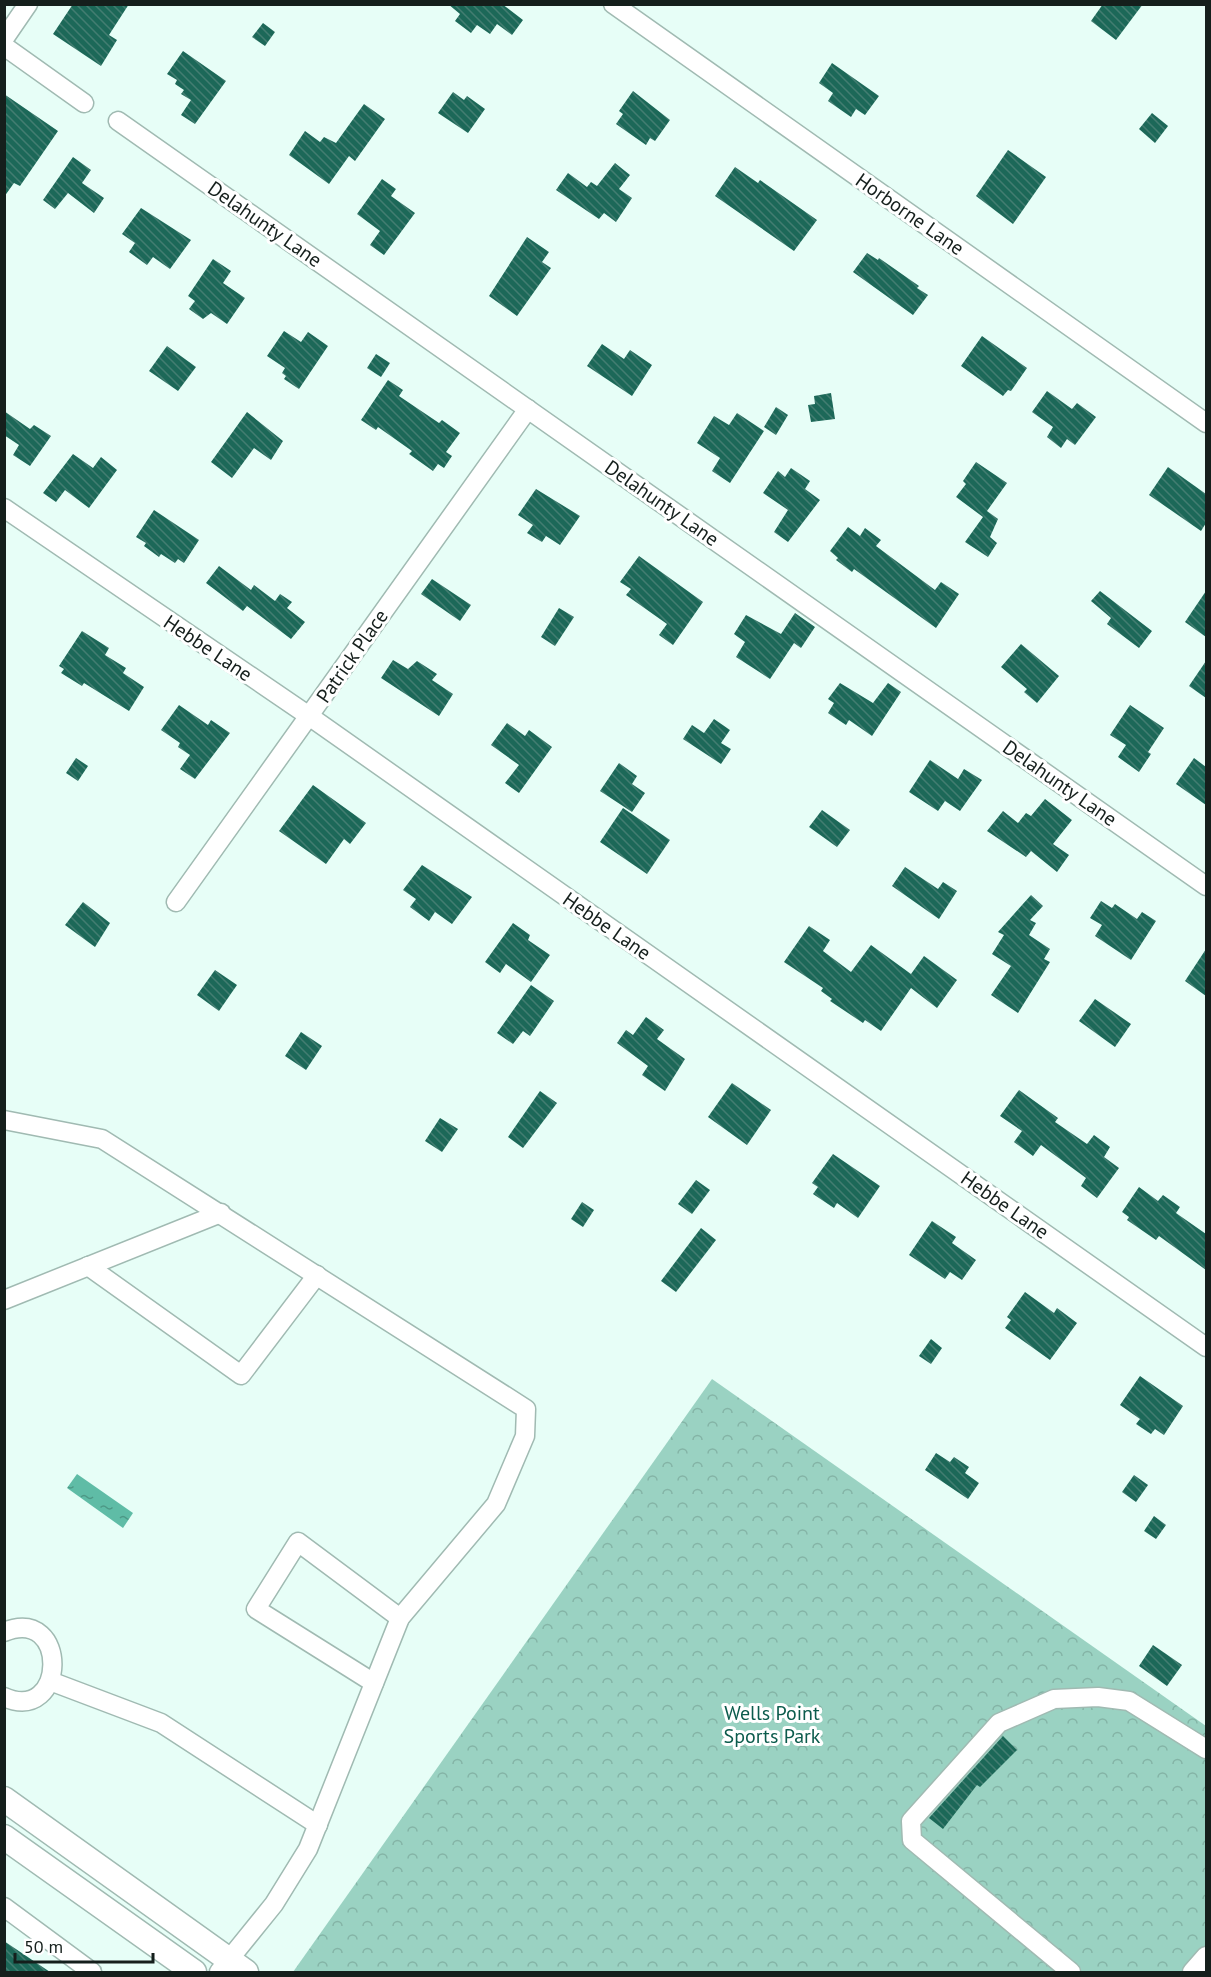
<svg xmlns="http://www.w3.org/2000/svg" width="1211" height="1977" viewBox="0 0 1211 1977" font-family="'PT Sans',sans-serif">
<defs>
<pattern id="park-crowns" width="20" height="18" patternUnits="userSpaceOnUse" patternTransform="scale(1.5)"><rect width="20" height="18" fill="#9ad2c2"/><path d="M2 6a3 3 0 1 1 6 0M12 15a3 3 0 1 1 6 0" fill="none" stroke="#84b4a6"/></pattern>
<pattern id="water-ripples" width="26" height="14" patternUnits="userSpaceOnUse" patternTransform="scale(1.5)"><rect width="26" height="14" fill="#5fbca6"/><path d="M2 4q2-2 4 0t4 0M15 11q2-2 4 0t4 0" fill="none" stroke="#4d9886"/></pattern>
<pattern id="building-back-hatch" width="6" height="6" patternUnits="userSpaceOnUse" patternTransform="scale(1.5)"><rect width="6" height="6" fill="#1c6858"/><path d="M-1 5l2 2M0 0l6 6M5-1l2 2" fill="none" stroke="#437d71"/></pattern>
</defs>
<rect width="100%" height="100%" fill="#e7fef7"/>
<polygon fill="url(#park-crowns)" points="712,1379 1206,1726 1206,1972 293,1972"/>
<polygon fill="url(#water-ripples)" points="77,1474 133,1513 123,1528 67,1488"/>
<g fill="url(#building-back-hatch)">
<polygon points="73,4 129,4 109,35 117,40 101,66 53,34"/>
<polygon points="448,4 502,4 523,20 512,35 497,24 490,34 477,25 471,33 455,21 460,14"/>
<polygon points="1103,4 1143,4 1116,40 1091,21"/>
<polygon points="263,23 275,32 265,46 252,37"/>
<polygon points="183,51 226,81 195,124 181,115 191,100 181,94 184,90 175,84 177,80 167,74"/>
<polygon points="832,63 879,96 865,115 856,109 851,117 828,101 833,93 819,83"/>
<polygon points="633,91 670,120 655,141 650,138 646,145 616,124 623,114 619,111"/>
<polygon points="453,92 464,100 467,96 485,109 468,133 438,113"/>
<polygon points="4,94 58,131 20,186 14,183 4,197"/>
<polygon points="364,104 385,119 355,161 349,156 329,184 289,155 305,131 320,142 324,137 336,143"/>
<polygon points="1152,113 1168,126 1155,143 1139,129"/>
<polygon points="1008,150 1046,177 1013,224 976,196"/>
<polygon points="73,157 91,170 82,183 104,198 94,213 68,193 55,209 43,200"/>
<polygon points="615,163 630,175 619,189 632,198 616,222 604,213 599,219 556,190 568,173 587,187 591,182 597,186"/>
<polygon points="735,167 758,183 760,180 817,220 794,251 715,196"/>
<polygon points="382,179 396,189 391,196 415,213 384,255 370,245 380,231 357,214"/>
<polygon points="141,208 191,240 170,269 153,257 147,265 129,252 135,243 122,234"/>
<polygon points="527,237 549,252 542,262 551,268 517,316 489,296"/>
<polygon points="867,253 878,260 879,258 919,286 917,288 928,295 913,315 853,272"/>
<polygon points="213,259 231,271 223,283 245,298 227,324 211,313 203,319 189,309 195,301 188,296"/>
<polygon points="284,331 301,342 308,332 328,346 299,389 284,379 286,376 282,373 285,368 267,356"/>
<polygon points="982,336 1027,368 1011,391 1008,390 1003,396 961,366"/>
<polygon points="602,344 624,359 630,350 652,365 632,396 587,366"/>
<polygon points="167,346 196,367 178,391 149,371"/>
<polygon points="376,354 390,363 381,377 367,368"/>
<polygon points="388,380 403,390 399,396 439,423 442,420 460,433 446,452 452,456 444,468 438,464 433,471 409,454 412,451 378,427 376,430 361,420"/>
<polygon points="1047,391 1072,409 1077,403 1096,417 1075,445 1067,439 1061,448 1047,437 1053,427 1032,412"/>
<polygon points="831,393 835,419 811,422 808,405 815,404 814,396"/>
<polygon points="776,407 788,415 776,435 764,427"/>
<polygon points="4,411 30,429 34,425 51,436 30,466 13,455 19,445 4,435"/>
<polygon points="247,412 283,441 271,460 254,448 232,478 211,462"/>
<polygon points="737,413 764,431 730,483 712,471 720,458 697,443 714,416 729,425"/>
<polygon points="73,454 93,468 101,457 117,470 89,508 65,490 56,502 43,493"/>
<polygon points="976,462 1007,483 987,511 998,519 990,537 997,543 988,557 965,542 983,517 956,497 966,484 963,481"/>
<polygon points="1168,467 1206,494 1206,523 1201,531 1149,495"/>
<polygon points="791,468 810,481 805,489 820,500 788,542 774,532 788,510 763,493 778,471 785,477"/>
<polygon points="536,489 580,516 560,545 546,536 542,542 527,533 533,525 518,515"/>
<polygon points="154,510 199,540 184,563 178,559 175,563 161,554 159,557 144,546 146,543 136,537"/>
<polygon points="848,527 860,536 865,528 881,540 876,546 935,590 941,582 959,594 936,628 854,569 852,572 836,560 838,558 830,551"/>
<polygon points="639,556 703,602 673,645 659,635 667,624 626,595 631,589 620,582"/>
<polygon points="219,566 251,590 254,585 275,601 280,594 292,602 287,608 305,622 291,639 247,606 243,611 206,583"/>
<polygon points="432,579 471,605 460,621 421,594"/>
<polygon points="1100,591 1152,631 1139,648 1107,624 1111,618 1091,601"/>
<polygon points="1206,591 1206,637 1185,622"/>
<polygon points="559,608 574,617 555,646 541,637"/>
<polygon points="795,613 815,627 801,648 794,643 770,679 736,657 745,642 734,634 746,615 781,634"/>
<polygon points="82,631 109,648 105,655 126,668 123,673 144,687 129,711 84,683 82,686 61,673 64,669 59,666"/>
<polygon points="1021,644 1059,676 1037,703 1024,692 1027,689 1001,667"/>
<polygon points="393,660 408,669 417,661 437,674 432,680 453,694 439,716 381,678"/>
<polygon points="1206,661 1206,698 1189,686"/>
<polygon points="840,683 873,703 888,683 901,692 872,736 849,720 846,725 828,713 834,703 828,699"/>
<polygon points="179,705 208,725 211,720 230,733 195,779 180,769 190,755 178,747 180,743 161,730"/>
<polygon points="1130,705 1164,728 1148,752 1151,754 1139,772 1118,757 1126,745 1110,735"/>
<polygon points="714,719 730,730 721,743 731,749 721,764 683,739 692,725 704,733"/>
<polygon points="507,723 525,736 529,730 552,747 519,793 505,783 519,765 491,745"/>
<polygon points="76,758 88,766 78,781 66,773"/>
<polygon points="1194,758 1206,767 1206,805 1176,784"/>
<polygon points="930,760 958,779 964,769 982,780 960,811 945,801 938,811 909,792"/>
<polygon points="619,763 637,776 632,784 645,793 632,812 600,791"/>
<polygon points="313,785 366,823 350,844 344,839 326,864 279,831"/>
<polygon points="1045,799 1072,820 1053,844 1069,855 1057,872 1031,851 1026,857 987,831 1003,811 1018,823 1026,813 1031,816"/>
<polygon points="623,808 670,840 647,874 600,842"/>
<polygon points="822,810 850,830 837,847 809,827"/>
<polygon points="422,865 472,897 452,924 435,912 429,921 410,907 416,899 403,890"/>
<polygon points="905,867 938,889 943,882 957,891 939,919 892,886"/>
<polygon points="1031,895 1043,906 1030,920 1036,923 1029,935 1050,949 1044,959 1050,962 1018,1013 991,995 1011,966 992,954 1004,935 998,932"/>
<polygon points="1101,901 1112,908 1115,904 1137,919 1142,912 1156,921 1131,960 1095,936 1102,925 1090,918"/>
<polygon points="83,902 110,923 95,947 65,925"/>
<polygon points="513,923 530,935 528,940 550,955 531,982 506,964 500,973 485,962"/>
<polygon points="809,926 830,940 823,951 851,972 871,945 911,974 924,956 957,980 937,1008 911,988 881,1031 865,1020 863,1023 830,1001 832,999 821,991 823,988 784,962"/>
<polygon points="1206,949 1206,996 1185,981"/>
<polygon points="215,970 237,985 219,1011 197,995"/>
<polygon points="531,985 554,1001 530,1036 523,1031 513,1044 497,1033"/>
<polygon points="1095,999 1131,1024 1115,1047 1079,1021"/>
<polygon points="646,1017 664,1030 657,1039 685,1059 665,1091 642,1075 648,1066 617,1043 626,1030 633,1035"/>
<polygon points="301,1032 322,1046 306,1070 285,1056"/>
<polygon points="732,1083 771,1110 747,1145 708,1117"/>
<polygon points="1019,1090 1058,1118 1055,1122 1087,1144 1094,1135 1110,1147 1104,1157 1119,1168 1097,1198 1081,1186 1086,1178 1041,1145 1033,1156 1014,1142 1022,1131 1000,1116"/>
<polygon points="540,1091 557,1103 523,1148 508,1137"/>
<polygon points="440,1118 458,1129 442,1152 425,1141"/>
<polygon points="833,1154 880,1186 858,1218 837,1203 834,1208 813,1194 818,1187 812,1183"/>
<polygon points="696,1180 710,1190 692,1214 678,1204"/>
<polygon points="1139,1187 1158,1201 1163,1195 1180,1207 1176,1213 1206,1234 1206,1270 1159,1236 1156,1240 1127,1220 1129,1217 1122,1212"/>
<polygon points="582,1202 594,1210 583,1227 571,1219"/>
<polygon points="932,1221 956,1237 952,1243 976,1260 962,1280 950,1272 945,1279 909,1255"/>
<polygon points="701,1228 716,1240 676,1292 661,1281"/>
<polygon points="1025,1292 1054,1313 1057,1308 1077,1323 1050,1360 1005,1328 1011,1320 1007,1317"/>
<polygon points="931,1339 942,1348 931,1364 919,1356"/>
<polygon points="1140,1376 1183,1406 1164,1435 1155,1429 1151,1434 1136,1424 1140,1419 1120,1405"/>
<polygon points="936,1453 950,1462 954,1457 969,1467 965,1473 979,1483 968,1499 925,1470"/>
<polygon points="1134,1475 1148,1485 1136,1502 1122,1492"/>
<polygon points="1154,1516 1166,1525 1156,1539 1144,1531"/>
<polygon points="1153,1645 1182,1665 1167,1686 1139,1666"/>
<polygon points="1003,1736 1017,1750 980,1787 977,1785 943,1829 929,1818"/>
<polygon points="4,1941 50,1972 4,1972"/>
</g>
<g fill="none" stroke-linecap="round" stroke-linejoin="round">
<defs>
<g id="minor">
<polyline points="613,4 1206,423"/>
<polyline points="4,39 28,4"/>
<polyline points="4,46 84,103"/>
<polyline points="118,121 1206,886"/>
<polyline points="4,508 309,716 1206,1347"/>
<polyline points="176,902 528,409"/>
<polyline points="4,1120 102,1139 526,1409 525,1436 496,1504 400,1618 308,1849 274,1904 219,1972"/>
<polyline points="88,1266 241,1375 317,1275"/>
<polyline points="4,1300 221,1213"/>
<path d="M4,1632C70,1605 67,1725 4,1697"/>
<polyline points="50,1681 161,1723 318,1825"/>
<polyline points="374,1683 256,1609 298,1542 400,1618"/>
<polyline points="4,1907 92,1972"/>
<polyline points="1071,1972 912,1840 911,1821 999,1723 1054,1699 1098,1697 1129,1701 1206,1749"/>
<polyline points="1192,1972 1206,1956"/>
</g>
<g id="major">
<polyline points="4,1799 246,1972"/>
<polyline points="4,1837 194,1972"/>
</g>
</defs>
<use href="#minor" stroke="#a0bab2" stroke-width="21"/>
<use href="#major" stroke="#a0bab2" stroke-width="27"/>
<use href="#minor" stroke="#fff" stroke-width="18"/>
<use href="#major" stroke="#fff" stroke-width="24"/>
</g>
<g text-anchor="middle" stroke-width="6" stroke-linejoin="round" paint-order="stroke">
<g font-size="20" fill="#151f1c" stroke="#fff">
<text transform="translate(910 214) rotate(35)" y="7">Horborne Lane</text>
<text transform="translate(265 224) rotate(35)" y="7">Delahunty Lane</text>
<text transform="translate(662 503) rotate(35)" y="7">Delahunty Lane</text>
<text transform="translate(208 648) rotate(34)" y="7">Hebbe Lane</text>
<text transform="translate(352 656) rotate(-55)" y="7">Patrick Place</text>
<text transform="translate(1060 783) rotate(35)" y="7">Delahunty Lane</text>
<text transform="translate(607 926) rotate(35)" y="7">Hebbe Lane</text>
<text transform="translate(1005 1205) rotate(35)" y="7">Hebbe Lane</text>
</g>
<g font-size="20" fill="#0b5b4c" stroke="#fff">
<text x="772" y="1720">Wells Point<tspan x="772" dy="23">Sports Park</tspan></text>
</g>
</g>
<rect width="1211" height="1977" fill="none" stroke="#151f1c" stroke-width="12"/>
<path d="M15 1953v9h138v-9" fill="none" stroke="#151f1c" stroke-width="3"/>
<text x="24" y="1953" font-size="18" fill="#151f1c" stroke="#ffffff" stroke-width="4.5" paint-order="stroke">50 m</text>
</svg>
